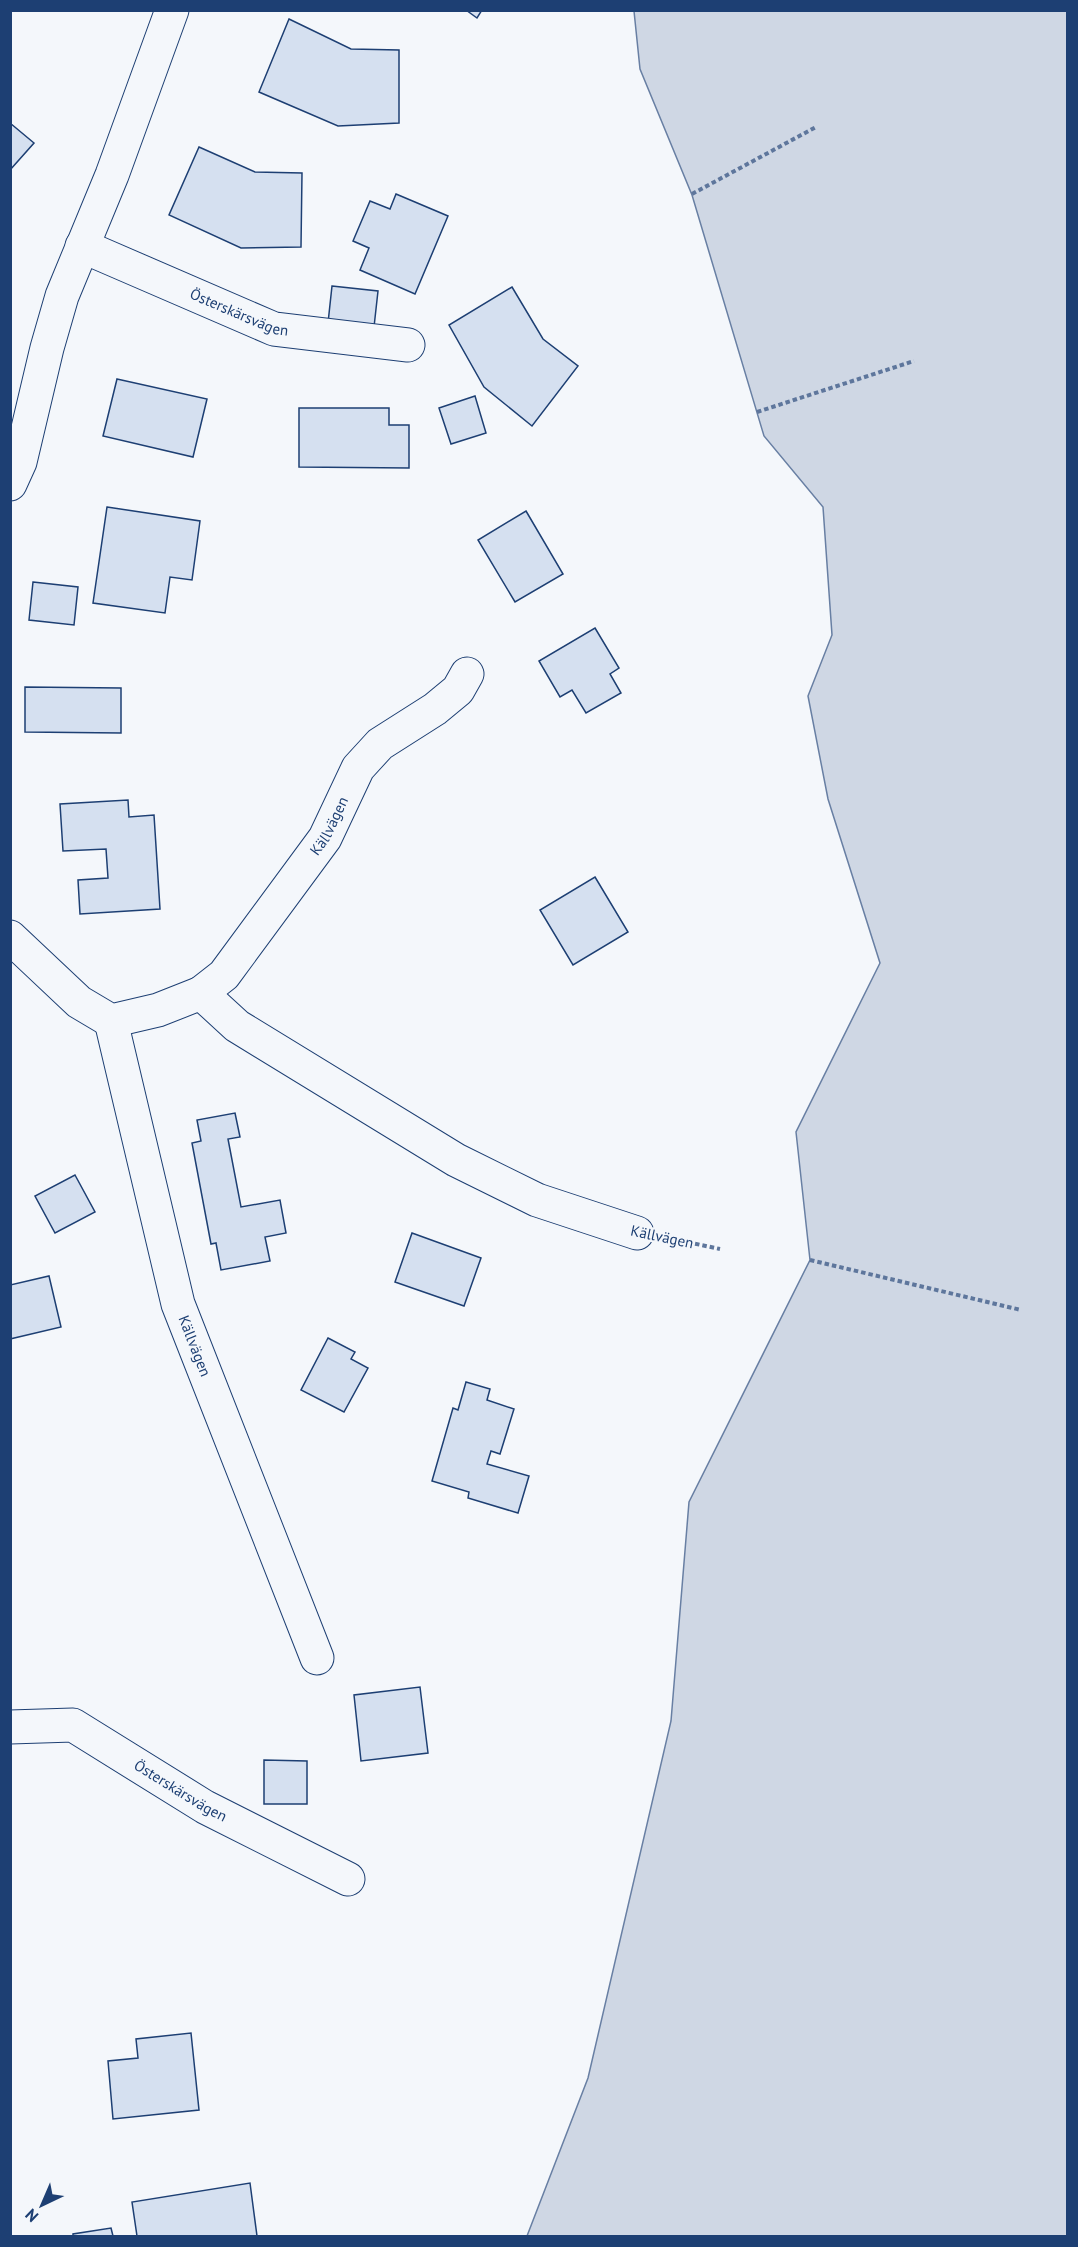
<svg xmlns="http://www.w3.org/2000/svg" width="1078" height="2247" viewBox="0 0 1078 2247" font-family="'PT Sans',sans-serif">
<rect width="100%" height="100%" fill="#f4f7fb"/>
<polygon fill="#cfd7e4" stroke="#687fa3" stroke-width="1.5" points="634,11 1067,11 1067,2236 527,2236 588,2078 671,1721 689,1502 810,1260 796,1132 880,963 828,799 808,696 832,635 823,507 764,436 692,195 640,69"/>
<g fill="#d5e0f0" stroke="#1d3f73" stroke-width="1.5">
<polygon points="466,10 482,10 477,18"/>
<polygon points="289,19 351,49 399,50 399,123 338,126 259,92"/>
<polygon points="10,123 34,143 10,170"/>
<polygon points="199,147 255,172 302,173 301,247 241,248 169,215"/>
<polygon points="396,194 448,216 415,294 360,270 369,248 353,241 370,201 390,209"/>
<polygon points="332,286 378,291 374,327 328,323"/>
<polygon points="512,287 543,339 578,366 532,426 484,387 449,325"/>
<polygon points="117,379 207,399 193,457 103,436"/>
<polygon points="475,396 486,433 451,444 439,408"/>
<polygon points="299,408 389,408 389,425 409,425 409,468 299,467"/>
<polygon points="107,507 200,521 192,580 170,577 165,613 93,603"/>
<polygon points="526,511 563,574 515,602 478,540"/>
<polygon points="33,582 78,587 74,625 29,620"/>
<polygon points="595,628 619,668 610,674 621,693 586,713 572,690 560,697 539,661"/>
<polygon points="25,687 121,688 121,733 25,732"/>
<polygon points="128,800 129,817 154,815 160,909 80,914 78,880 108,878 106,849 63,851 60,804"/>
<polygon points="595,877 628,932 573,965 540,910"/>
<polygon points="235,1113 240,1137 228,1139 241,1207 280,1200 286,1233 265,1237 270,1261 221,1270 216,1243 211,1244 192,1143 201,1141 197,1120"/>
<polygon points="75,1175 95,1212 55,1233 35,1196"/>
<polygon points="412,1233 481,1258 464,1306 395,1282"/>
<polygon points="49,1276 61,1327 10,1339 10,1285"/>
<polygon points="328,1338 355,1352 351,1359 368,1368 344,1412 301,1390"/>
<polygon points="466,1382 490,1389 487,1400 514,1409 500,1454 491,1451 487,1464 529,1476 518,1513 468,1498 469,1492 432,1481 453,1408 458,1410"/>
<polygon points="420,1687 428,1753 361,1761 354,1695"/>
<polygon points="264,1760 307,1761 307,1804 264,1804"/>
<polygon points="191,2033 199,2110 113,2119 108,2061 138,2058 136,2039"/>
<polygon points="250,2183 257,2236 137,2236 132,2202"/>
<polygon points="111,2228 113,2236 73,2236 73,2234"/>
</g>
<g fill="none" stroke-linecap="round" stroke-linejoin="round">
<defs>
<g id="minor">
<path id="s1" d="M82,246L274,329L408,345"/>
<polyline points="10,484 20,462 47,348 62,296 112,175 172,10"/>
<polyline points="10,937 79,1002 111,1021 158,1010 201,993 237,1026 456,1160 537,1200 637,1233"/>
<path id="s2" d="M201,993L224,975L325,838L358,768L380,744L435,709L458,690L467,674"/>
<path id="s3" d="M111,1021L178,1304L317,1658"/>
<path id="s4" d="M10,1727L73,1725L205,1807L348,1879"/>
</g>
</defs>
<use href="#minor" stroke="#1d3f73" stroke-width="35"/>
<g stroke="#5e769c" stroke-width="4" stroke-dasharray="4.5 3" stroke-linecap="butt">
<polyline points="692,194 816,127"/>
<polyline points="757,412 914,361"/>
<polyline points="673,1239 720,1249"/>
<polyline points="810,1260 1021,1310"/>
</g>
<use href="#minor" stroke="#f4f7fb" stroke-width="33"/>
</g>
<g text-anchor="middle" stroke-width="4.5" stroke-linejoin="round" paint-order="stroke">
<g font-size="15" fill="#1d3f73" stroke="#f4f7fb">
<text dy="5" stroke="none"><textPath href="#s1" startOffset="171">Österskärsvägen</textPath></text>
<text dy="5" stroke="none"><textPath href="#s2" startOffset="212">Källvägen</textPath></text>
<text transform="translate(662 1237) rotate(12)" y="5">Källvägen</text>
<text dy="5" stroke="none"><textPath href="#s3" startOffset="336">Källvägen</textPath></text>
<text dy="5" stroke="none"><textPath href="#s4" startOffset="189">Österskärsvägen</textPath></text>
</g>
</g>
<rect width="1078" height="2247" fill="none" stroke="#1d3f73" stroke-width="24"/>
<g transform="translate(42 2205) rotate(224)" stroke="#f4f7fb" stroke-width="4.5" paint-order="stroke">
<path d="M0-4.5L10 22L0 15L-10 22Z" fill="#1d3f73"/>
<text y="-9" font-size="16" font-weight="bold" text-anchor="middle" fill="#1d3f73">N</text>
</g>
</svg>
